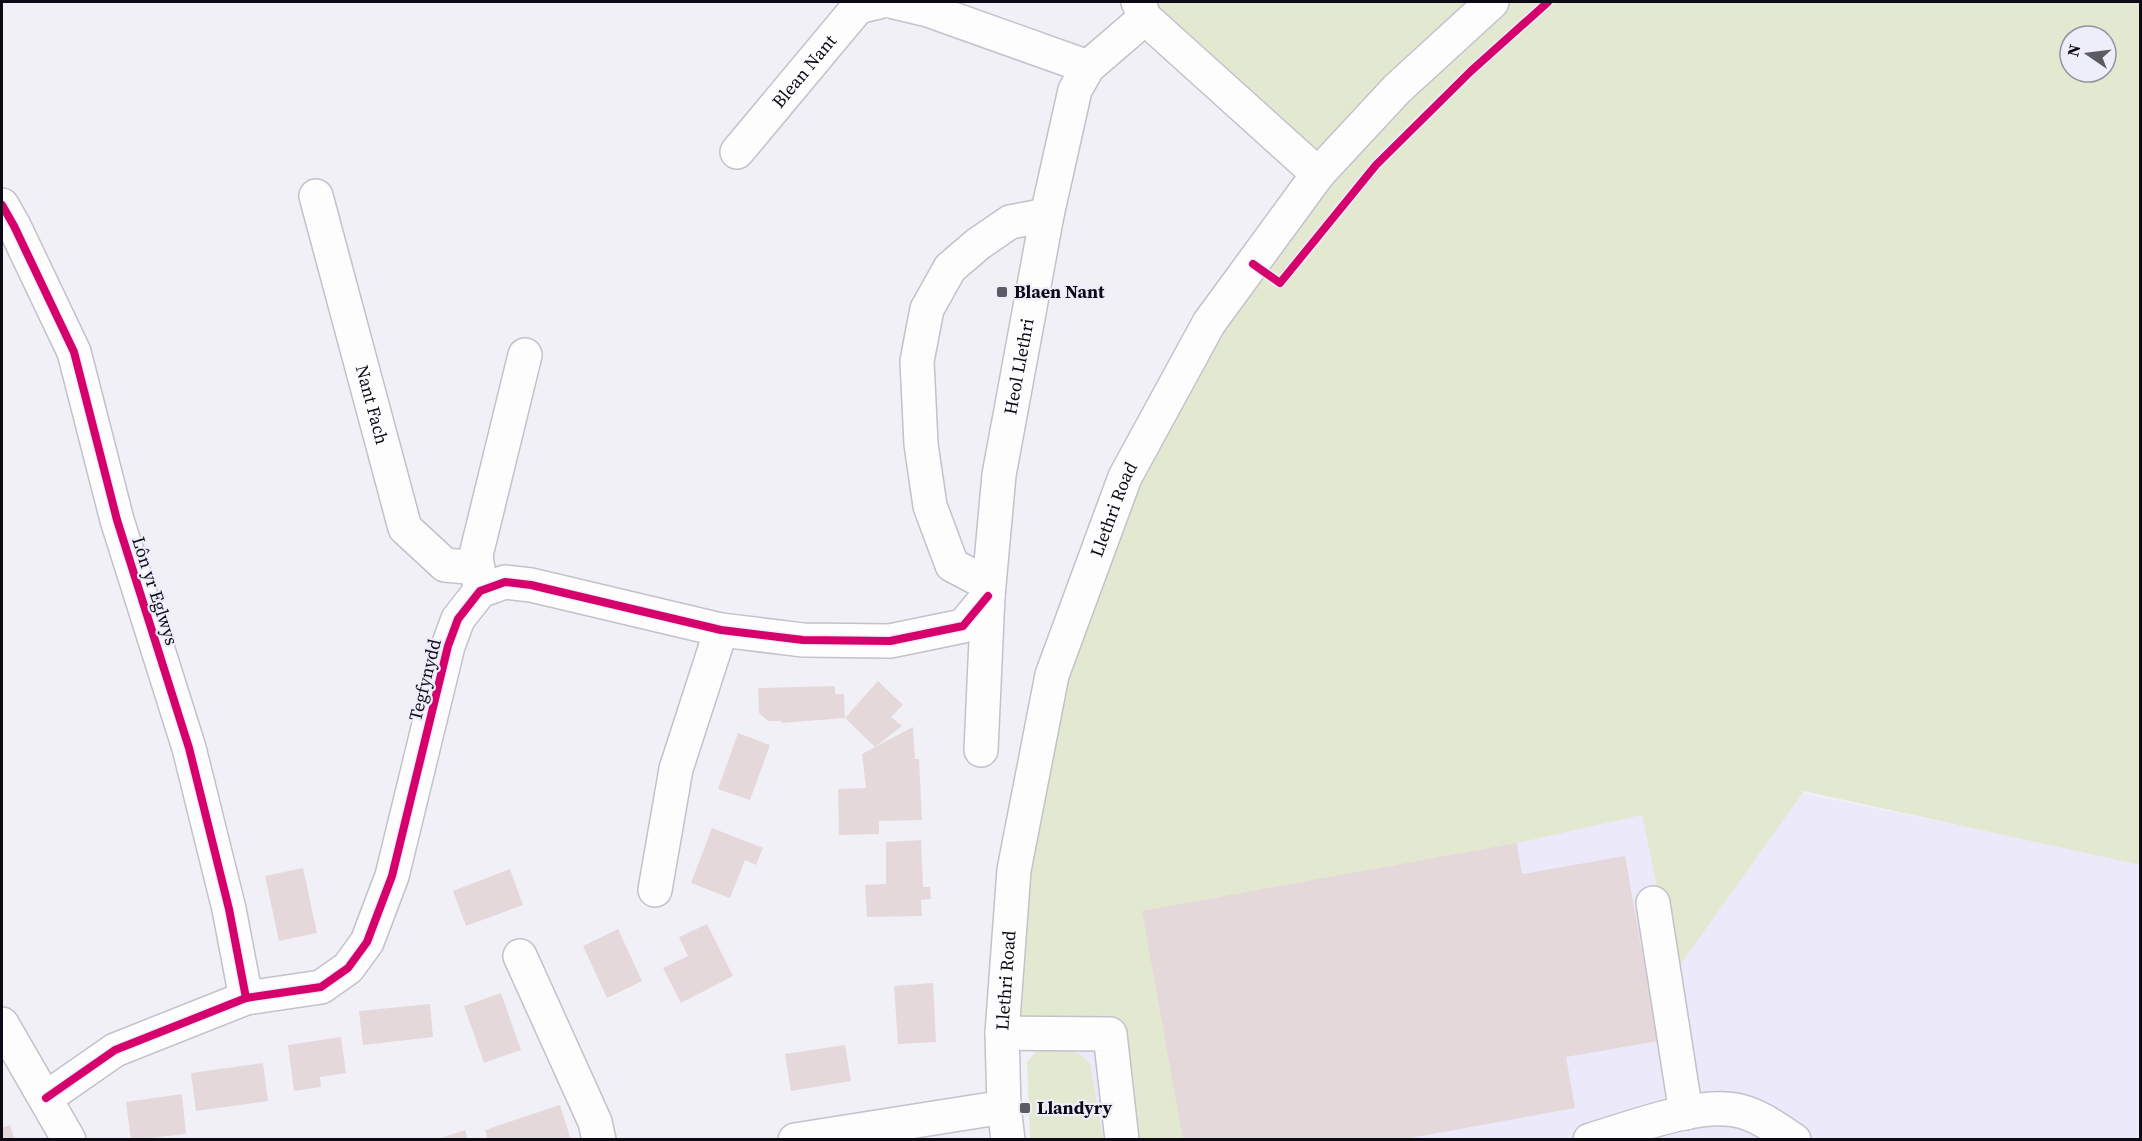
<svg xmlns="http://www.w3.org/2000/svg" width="2142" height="1141" viewBox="0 0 2142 1141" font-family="'Source Serif 4',serif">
<rect width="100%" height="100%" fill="#f1f0f7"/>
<polygon fill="#ece9fa" points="1673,767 1986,831 2140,865 2140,1139 1045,1139 1068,912"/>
<g fill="#e3e9d0" fill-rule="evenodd">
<path d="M1138,2H2140V865L1804,791L1675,972L1642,815L1517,843L1183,1139H1122L1109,1034L1002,1033L1014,870L1125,477L1318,174ZM2070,36H2106V72H2070Z"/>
<polygon points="1070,1047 1090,1063 1103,1139 1030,1139 1027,1062 1039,1048"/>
</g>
<g fill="#e5d8da">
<polygon points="878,681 903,705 891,717 902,726 875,747 913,727 915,759 919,759 922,820 879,821 879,834 839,835 838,789 866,788 862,754 875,747 845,718"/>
<polygon points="835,686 835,694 844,694 845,718 781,723 781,721 768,721 759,713 758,688"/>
<polygon points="738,733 770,745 750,800 718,789"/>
<polygon points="712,828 763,848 756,865 745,860 730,898 691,883"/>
<polygon points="921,840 923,887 930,887 931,899 921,900 922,916 867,917 865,885 886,884 886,842"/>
<polygon points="1517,843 1522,874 1625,856 1658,1041 1566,1057 1575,1108 1399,1140 1183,1140 1142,911"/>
<polygon points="303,868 317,933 279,941 265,876"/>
<polygon points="510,869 523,905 466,926 453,891"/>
<polygon points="707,924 733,976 681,1003 663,968 688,956 679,937"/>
<polygon points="618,929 642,981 607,998 583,946"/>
<polygon points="933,983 936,1042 898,1044 894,986"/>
<polygon points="501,993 521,1050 484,1063 464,1006"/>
<polygon points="430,1004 433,1037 363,1045 359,1011"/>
<polygon points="341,1037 346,1073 320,1077 321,1087 294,1091 288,1045"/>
<polygon points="845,1045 851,1081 791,1091 785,1054"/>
<polygon points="263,1063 268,1101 196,1111 191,1073"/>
<polygon points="182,1094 186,1134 131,1140 126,1102"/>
<polygon points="560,1105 571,1140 488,1140 485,1130"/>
<polygon points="10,1125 15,1140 2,1140 2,1128"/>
<polygon points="465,1130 468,1140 438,1140 438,1139"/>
</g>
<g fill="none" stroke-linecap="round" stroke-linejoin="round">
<defs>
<g id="minor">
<polyline points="894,2 928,10 1088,67"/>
<polyline points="1138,2 1145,18 1318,174"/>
<path id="s1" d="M737,152L858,7L879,2"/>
<path id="s2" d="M316,196L405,528L445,565L478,568"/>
<polyline points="2,205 14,226 74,352 117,520 189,748 229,909 246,998"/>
<polyline points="988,584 952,565 930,506 921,444 917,361 927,309 950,268 978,244 1010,222 1047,215"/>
<polyline points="480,590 476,555 525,355"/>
<path id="s3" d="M981,750L988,596L999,475L1047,215L1075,90L1088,67L1145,18"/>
<polyline points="655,890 676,769 721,630"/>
<polyline points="1653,903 1686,1113"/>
<polyline points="520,956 595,1122 599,1140"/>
<polyline points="2,1024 69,1140"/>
<polyline points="1002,1033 1110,1034 1122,1140"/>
<polyline points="46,1098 115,1050 246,998 321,987 348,968 367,942 392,876 448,646 458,619 480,591 505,582 531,585 721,630 803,640 890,641 963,626 988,596"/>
<polyline points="795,1140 1004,1107"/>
<path d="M1590,1140C1632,1128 1699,1101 1740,1111C1760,1116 1777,1129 1794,1140"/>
</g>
<g id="major">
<path id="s4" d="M1008,1140L1004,1107L1002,1033L1014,870L1052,675L1125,477L1209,323L1318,174L1397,89L1492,2"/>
</g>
</defs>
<use href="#minor" stroke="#c3c1ca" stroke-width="36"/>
<use href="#major" stroke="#c3c1ca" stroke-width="36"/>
<use href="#minor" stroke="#fdfdfe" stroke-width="33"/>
<use href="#major" stroke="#fdfdfe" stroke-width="33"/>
<defs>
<g id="cycleway">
<polyline points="2,205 14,226 74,352 117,520 189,748 229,909 246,998"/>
<polyline points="1253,264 1280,283 1376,165 1471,71 1548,2"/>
<polyline points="46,1098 115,1050 246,998 321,987 348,968 367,942 392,876 448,646 458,619 480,591 505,582 531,585 721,630 803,640 890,641 963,626 988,596"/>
</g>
</defs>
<use href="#cycleway" stroke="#eeedfa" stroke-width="11"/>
<use href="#cycleway" stroke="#d6006c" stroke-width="8"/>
</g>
<g fill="#5c5a63" stroke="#eeedfa" stroke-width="2">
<rect x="996" y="286" width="12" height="12" rx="3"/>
<rect x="1019" y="1102" width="12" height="12" rx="3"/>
</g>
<g text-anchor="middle" stroke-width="4.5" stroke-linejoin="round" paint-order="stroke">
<g font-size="18" fill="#0c0a14" stroke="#eeedfa">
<text dy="6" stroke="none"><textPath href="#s1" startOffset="105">Blean Nant</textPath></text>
<text dy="6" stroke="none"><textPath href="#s3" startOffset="386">Heol Llethri</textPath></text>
<text dy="6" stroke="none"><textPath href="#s2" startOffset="216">Nant Fach</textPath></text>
<text dy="6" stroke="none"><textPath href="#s4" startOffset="646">Llethri Road</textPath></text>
<text transform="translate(155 591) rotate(72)" y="6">Lôn yr Eglwys</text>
<text transform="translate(425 680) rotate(-76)" y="6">Tegfynydd</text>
<text dy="6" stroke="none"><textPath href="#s4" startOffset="160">Llethri Road</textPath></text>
</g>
<g font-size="18" font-weight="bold" fill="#0c0a14" stroke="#eeedfa" text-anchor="start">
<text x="1014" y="298">Blaen Nant</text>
<text x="1037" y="1114">Llandyry</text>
</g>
</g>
<rect width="2142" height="1141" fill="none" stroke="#0c0a14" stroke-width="6"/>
<g transform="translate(2088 54) rotate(284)"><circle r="28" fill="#eeedfa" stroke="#94929e" stroke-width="1.5"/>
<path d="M0-4.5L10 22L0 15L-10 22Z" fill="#5c5a63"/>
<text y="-9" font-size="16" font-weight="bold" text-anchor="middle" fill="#0c0a14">N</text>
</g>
</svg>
